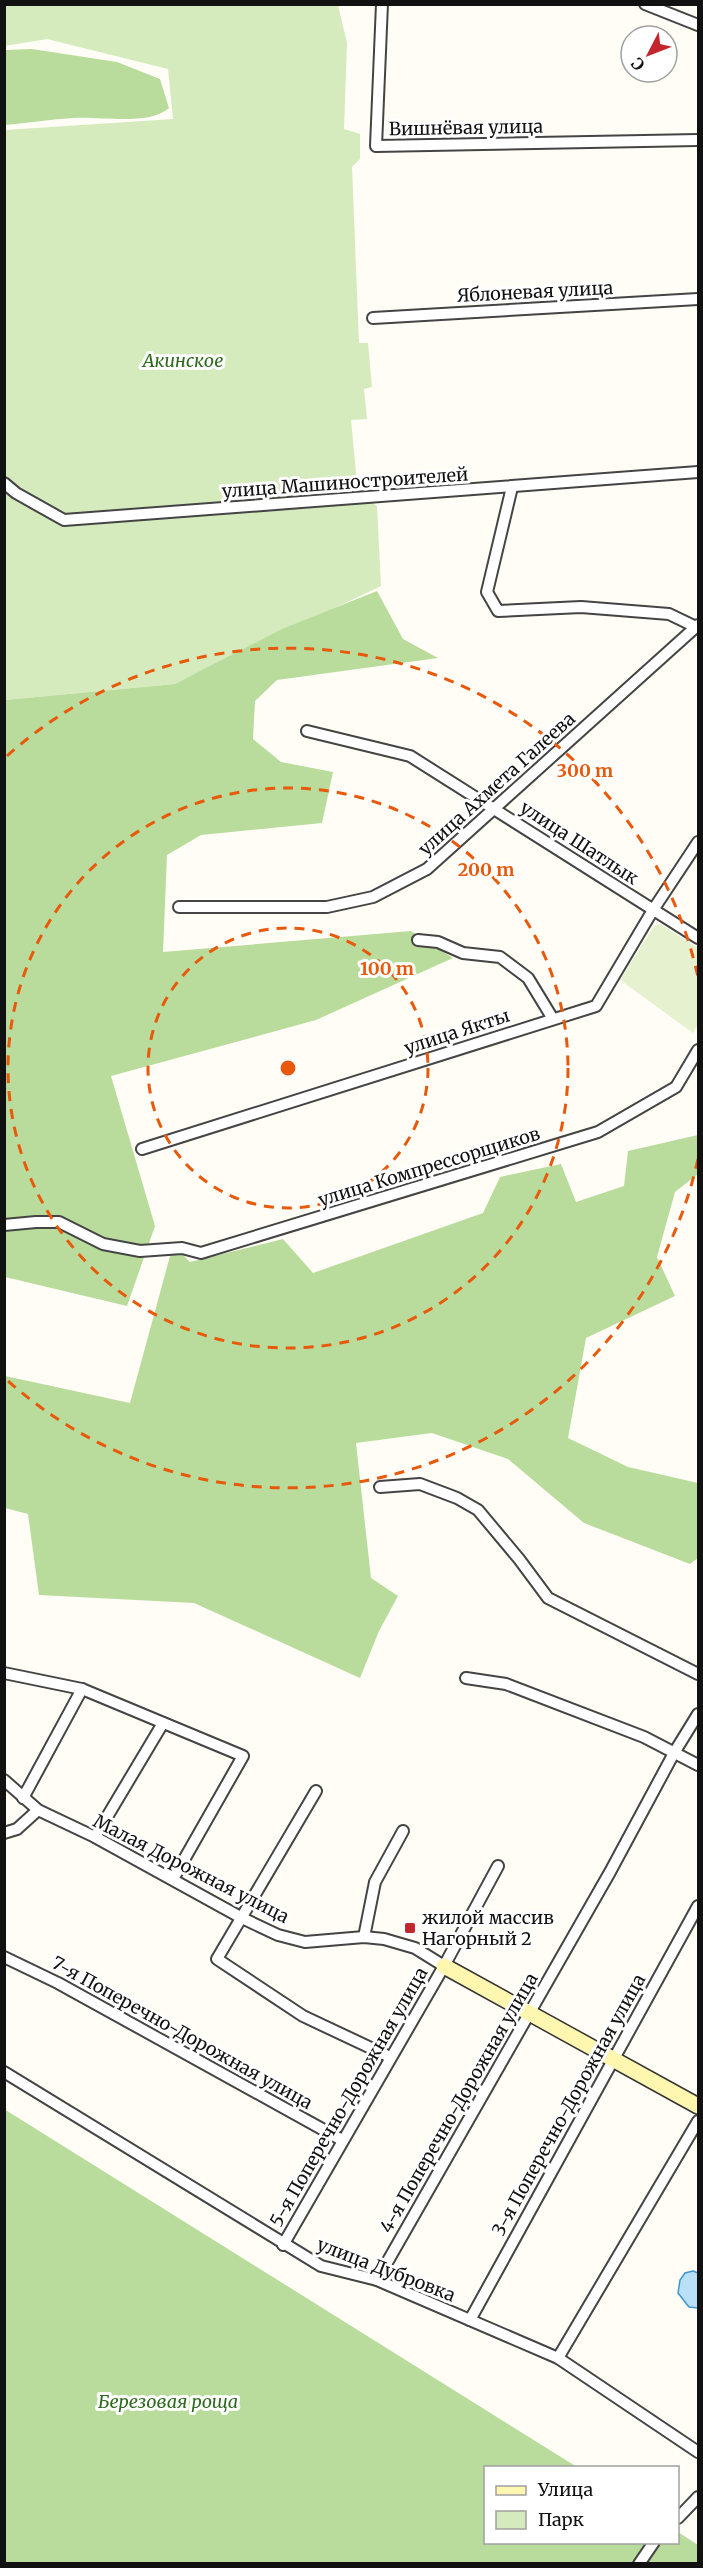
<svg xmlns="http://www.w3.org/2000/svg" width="703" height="2568" viewBox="0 0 703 2568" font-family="Merriweather,serif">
<rect width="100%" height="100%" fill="#fffdf5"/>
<polygon fill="#d5ebbd" points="5,5 338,5 347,43 344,129 360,134 360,159 352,167 359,343 368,343 372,387 364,389 367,419 351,420 358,494 377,506 381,586 175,684 5,700 5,130 173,119 168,69 47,39 5,46"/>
<g fill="#b9dc9c">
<path d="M32,49L117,62L160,79L169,108C149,126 100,116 74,118C51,119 28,123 5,125V50Z"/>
<polygon points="377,591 403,639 438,658 277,680 255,701 253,739 281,762 333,772 322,823 201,835 167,855 163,952 411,931 453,958 316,1020 111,1076 155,1226 127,1306 5,1277 5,700 175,684 282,629"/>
<polygon points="698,1135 698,1174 675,1192 657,1257 675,1296 586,1338 568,1438 628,1467 698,1483 698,1558 690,1564 584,1523 508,1459 432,1433 356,1443 371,1578 398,1596 379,1631 360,1678 194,1603 39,1595 28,1514 5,1508 5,1376 130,1403 173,1245 190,1262 283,1239 313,1273 483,1213 500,1177 561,1164 576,1202 624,1186 628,1151"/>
<polygon points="4,2109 577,2467 486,2468 486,2542 678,2542 678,2532 698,2545 698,2563 5,2563"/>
</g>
<polygon fill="#e6f2cf" points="660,924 698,948 698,1025 693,1033 620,980 654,926"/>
<polygon fill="#b9e0f7" stroke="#3f96cf" stroke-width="1.5" points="693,2271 698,2273 698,2308 689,2307 678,2293 680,2280 685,2273"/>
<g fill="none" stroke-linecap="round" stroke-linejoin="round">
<defs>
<g id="street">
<polyline points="382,4 376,146 698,140"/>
<polyline points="645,4 698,25"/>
<polyline points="373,318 698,299"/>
<polyline points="4,483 16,493 64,520 698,472"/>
<polyline points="512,487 487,592 498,611 581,607 669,614 696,627"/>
<polyline points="307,731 410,756 698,938"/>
<polyline points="179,907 327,907 373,897 427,869 698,625"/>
<polyline points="418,940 438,942 463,953 500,957 528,978 553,1019"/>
<polyline points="142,1149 596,1006 653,910 698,842"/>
<polyline points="4,1225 36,1222 59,1222 103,1244 140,1251 182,1248 201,1253 598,1132 676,1087 698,1050"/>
<polyline points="380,1487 420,1484 457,1498 478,1510 519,1559 548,1598 698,1674"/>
<polyline points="4,1673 82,1689 243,1756 173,1879"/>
<polyline points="466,1678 506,1684 644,1737 698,1765"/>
<polyline points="4,1780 38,1810 95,1837 242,1918 278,1935 305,1942 364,1937 384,1939 415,1948 444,1966"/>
<polyline points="316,1791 217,1959 303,2016 390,2057"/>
<polyline points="23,1798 82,1689"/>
<polyline points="4,1833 17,1829 38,1810"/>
<polyline points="95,1837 163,1723"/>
<polyline points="364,1937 375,1882 403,1831"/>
<polyline points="4,1957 58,1983 342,2140"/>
<polyline points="4,2072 321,2266 377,2280 558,2358 698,2452"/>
<polyline points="283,2245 444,1966 498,1866"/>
<polyline points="377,2280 610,1872 674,1753 698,1714"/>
<polyline points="470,2320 698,1906"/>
<polyline points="558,2358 698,2121"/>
<polyline points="678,2518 698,2497"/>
<polyline points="639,2564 654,2542"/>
</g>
<polyline id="secondary" points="444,1966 698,2106"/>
</defs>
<use href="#street" stroke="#444" stroke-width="14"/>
<use href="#secondary" stroke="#333" stroke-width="18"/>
<use href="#street" stroke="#fff" stroke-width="10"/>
<use href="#secondary" stroke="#fff6b0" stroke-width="15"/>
</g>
<g fill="none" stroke="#e8590c" stroke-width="3" stroke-dasharray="10 8">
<circle cx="288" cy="1068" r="140"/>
<circle cx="288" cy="1068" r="280"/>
<path d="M698 1159A420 420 0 0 1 7 1380M7 756A420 420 0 0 1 698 977"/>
</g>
<rect fill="#c4262e" stroke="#fff" stroke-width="2" x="404" y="1922" width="12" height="12" rx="3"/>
<g text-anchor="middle" stroke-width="6" stroke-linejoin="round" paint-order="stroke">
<g font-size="18" fill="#111" stroke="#fff">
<text transform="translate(466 128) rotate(-1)" y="6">Вишнёвая улица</text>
<text transform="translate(535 292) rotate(-3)" y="6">Яблоневая улица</text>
<text transform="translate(345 483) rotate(-4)" y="6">улица Машиностроителей</text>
<text transform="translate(497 784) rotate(-42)" y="6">улица Ахмета Галеева</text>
<text transform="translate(579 843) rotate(33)" y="6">улица Шатлык</text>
<text transform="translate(457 1032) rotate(-18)" y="6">улица Якты</text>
<text transform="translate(429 1167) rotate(-17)" y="6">улица Компрессорщиков</text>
<text transform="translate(191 1869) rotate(27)" y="6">Малая Дорожная улица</text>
<text transform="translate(182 2033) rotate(29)" y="6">7-я Поперечно-Дорожная улица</text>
<text transform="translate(349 2097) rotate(-60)" y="6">5-я Поперечно-Дорожная улица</text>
<text transform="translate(459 2103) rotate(-60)" y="6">4-я Поперечно-Дорожная улица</text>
<text transform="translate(569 2105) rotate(-61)" y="6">3-я Поперечно-Дорожная улица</text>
<text transform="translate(386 2270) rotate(21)" y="6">улица Дубровка</text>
</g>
<g font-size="18" font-style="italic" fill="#2f6b1f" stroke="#fff">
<text x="183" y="367">Акинское</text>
<text x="168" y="2408">Березовая роща</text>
</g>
<g font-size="18" fill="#111" stroke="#fff" text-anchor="start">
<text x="422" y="1924">жилой массив<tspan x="422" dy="21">Нагорный 2</tspan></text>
</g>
</g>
<circle cx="288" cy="1068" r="9" fill="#e8590c" stroke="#fff" stroke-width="3"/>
<g font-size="18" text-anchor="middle" font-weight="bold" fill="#e8590c" stroke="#fff" stroke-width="6" stroke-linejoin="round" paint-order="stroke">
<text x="585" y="777">300 m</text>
<text x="486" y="876">200 m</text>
<text x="387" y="975">100 m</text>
</g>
<rect width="703" height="2568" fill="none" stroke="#111111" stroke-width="12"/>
<rect x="484" y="2466" width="195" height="78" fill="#ffffff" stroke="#a0a0a0" stroke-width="1.5"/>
<rect x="496" y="2486" width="30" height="9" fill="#fff6b0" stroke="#a0a0a0" stroke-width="1.5"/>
<text x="538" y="2496" font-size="18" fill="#111111">Улица</text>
<rect x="496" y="2511" width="30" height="18" fill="#d5ebbd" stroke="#a0a0a0" stroke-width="1.5"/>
<text x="538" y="2526" font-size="18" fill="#111111">Парк</text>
<g transform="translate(649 54) rotate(228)"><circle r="28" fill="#ffffff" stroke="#a0a0a0" stroke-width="1.5"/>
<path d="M0-4.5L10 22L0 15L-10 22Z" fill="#c4262e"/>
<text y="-9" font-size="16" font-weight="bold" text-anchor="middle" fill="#111111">С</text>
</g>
</svg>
